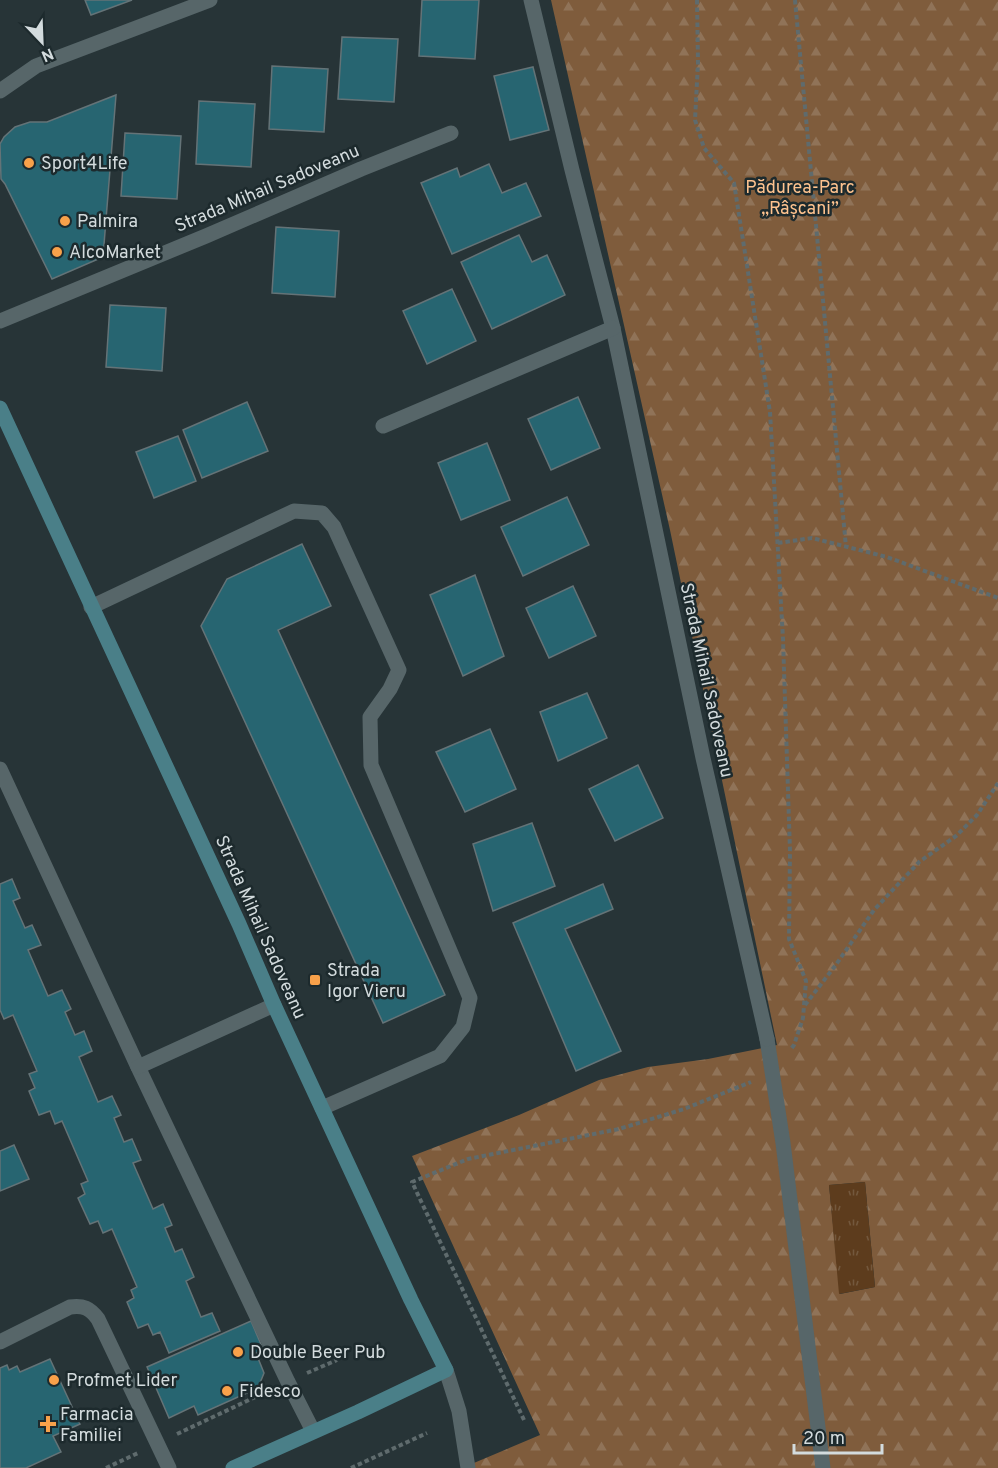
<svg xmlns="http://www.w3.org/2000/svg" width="998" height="1468" viewBox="0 0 998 1468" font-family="Overpass,sans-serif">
<defs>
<pattern id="forest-firs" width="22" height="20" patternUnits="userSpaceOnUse" patternTransform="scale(1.5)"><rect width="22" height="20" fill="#7f5c3c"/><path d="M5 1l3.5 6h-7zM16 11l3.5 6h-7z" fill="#907358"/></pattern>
<pattern id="park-tufts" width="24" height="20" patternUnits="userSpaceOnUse" patternTransform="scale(1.5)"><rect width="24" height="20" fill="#5d3c1d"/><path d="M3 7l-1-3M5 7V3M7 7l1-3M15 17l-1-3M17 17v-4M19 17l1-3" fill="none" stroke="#73583d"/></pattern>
</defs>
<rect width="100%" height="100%" fill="#273437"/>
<path fill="url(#forest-firs)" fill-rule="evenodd" d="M551,0H998V1468H462L540,1435L412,1156L519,1115L599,1080L648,1067L708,1059L777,1045L670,530ZM865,1182L875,1287L840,1294L829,1185Z"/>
<polygon fill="url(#park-tufts)" points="865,1182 875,1287 839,1294 829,1185"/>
<g fill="#276571" stroke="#647377" stroke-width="1.5">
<polygon points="85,0 132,0 91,15"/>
<polygon points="422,0 479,0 475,59 419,56"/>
<polygon points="342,37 398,39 394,102 338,99"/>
<polygon points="272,66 328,69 324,132 269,129"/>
<polygon points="533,67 549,130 510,140 494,76"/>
<polygon points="116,95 103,257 52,279 5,184 1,179 0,144 4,137 15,127 30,122 47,122"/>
<polygon points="199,101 255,104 251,167 196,164"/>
<polygon points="125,133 181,136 177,199 121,196"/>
<polygon points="489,164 502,193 526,183 541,216 452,254 421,183 457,168 460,177"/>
<polygon points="276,227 339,231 335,297 272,293"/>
<polygon points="519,235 532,262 547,255 565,295 492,329 461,262"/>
<polygon points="452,289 476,341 427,364 403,311"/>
<polygon points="110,305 166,308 162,371 106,367"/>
<polygon points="578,397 600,448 551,470 528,419"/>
<polygon points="247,402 268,451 202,478 183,430"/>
<polygon points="178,436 196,481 154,498 136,452"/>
<polygon points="487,443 510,500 461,520 438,463"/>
<polygon points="567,497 589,545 523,576 501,527"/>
<polygon points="302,544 331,606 278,630 445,995 383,1023 201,626 227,579"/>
<polygon points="475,575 504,656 463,676 430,595"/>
<polygon points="573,586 596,636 549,658 526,608"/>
<polygon points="587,693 607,738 558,761 540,712"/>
<polygon points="490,729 516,789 465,812 436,752"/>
<polygon points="638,765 663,818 615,841 589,789"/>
<polygon points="532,823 555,886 493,911 473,844"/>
<polygon points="12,879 20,898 13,901 25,928 32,925 41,945 28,950 48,996 62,990 71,1009 65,1012 75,1035 84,1031 92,1051 79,1057 98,1102 112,1096 121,1115 114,1118 124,1142 132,1139 141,1160 133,1163 153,1209 163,1204 172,1225 165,1228 175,1252 182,1249 194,1277 186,1281 201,1317 212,1313 220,1331 169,1353 160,1332 153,1335 148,1324 138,1328 127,1302 134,1298 131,1290 137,1287 112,1229 103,1233 98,1221 90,1224 78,1198 85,1194 81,1184 88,1181 62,1121 55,1124 50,1111 39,1115 29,1091 35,1088 29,1074 37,1071 13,1015 4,1019 0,1010 0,884"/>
<polygon points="603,884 613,909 565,929 621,1051 576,1071 513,923"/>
<polygon points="14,1145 29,1179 0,1191 0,1151"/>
<polygon points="251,1321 263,1349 256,1353 264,1373 258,1388 198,1415 194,1406 169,1418 147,1367"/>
<polygon points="50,1359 80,1424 53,1436 61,1452 26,1468 0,1468 0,1368 7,1365 9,1370 17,1366 20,1372"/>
</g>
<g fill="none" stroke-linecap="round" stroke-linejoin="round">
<g stroke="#5f6b6d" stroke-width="4" stroke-dasharray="4.5 3" stroke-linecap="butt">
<polyline points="697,0 698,63 695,120 704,148 734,183 770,412 783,639 790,851 789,939 806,981 803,1018 794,1045 791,1049"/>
<polyline points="795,0 846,547"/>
<polyline points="778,543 812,538 887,557 998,598"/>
<polyline points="805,1005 835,966 874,910 919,862 956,836 977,815 998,783"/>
<polyline points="307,1373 337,1360"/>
<polyline points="524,1420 412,1182 468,1159 619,1129 684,1109 751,1082"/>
<polyline points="177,1434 268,1391"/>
<polyline points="106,1468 138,1453"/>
<polyline points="351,1468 427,1433"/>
</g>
<g stroke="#576669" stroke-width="15">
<polyline points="91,607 294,511 322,513 334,527 399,670 390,689 370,717 371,765 470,998 463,1027 440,1056 322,1108"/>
<polyline points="0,769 138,1067 288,1382 313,1431"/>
<polyline points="767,1039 783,1143 823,1468"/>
<polyline points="138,1067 274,1005"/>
<path d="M0,1342L70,1307C83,1305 90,1308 98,1319L169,1468"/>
</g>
<g stroke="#576669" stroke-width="15">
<polyline points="531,0 572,170 613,328 703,758 767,1039"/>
<polyline points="0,91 36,66 210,0"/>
<polyline points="0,321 206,236 361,169 451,133"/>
<polyline points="383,426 613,328"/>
</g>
<polyline stroke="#576669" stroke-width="15" points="446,1370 459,1411 468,1468"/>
<polyline stroke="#4a7f88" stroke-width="15" points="0,408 239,924 274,1005 411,1300 446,1370 358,1412 233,1468"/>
</g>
<g fill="#f8a14a" stroke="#1d2a2d" stroke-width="2">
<circle cx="29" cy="163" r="6"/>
<circle cx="65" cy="221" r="6"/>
<circle cx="57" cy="252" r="6"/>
<rect x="309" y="974" width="12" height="12" rx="3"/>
<circle cx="238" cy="1352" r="6"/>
<circle cx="54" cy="1380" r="6"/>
<circle cx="227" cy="1391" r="6"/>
<path d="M45 1415h6v6h6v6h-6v6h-6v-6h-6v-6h6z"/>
</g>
<g text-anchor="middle" stroke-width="5" stroke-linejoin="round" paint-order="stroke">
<g font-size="18" fill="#d3dbdd" stroke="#1d2a2d" text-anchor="start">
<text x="41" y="169">Sport4Life</text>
<text x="77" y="227">Palmira</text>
<text x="69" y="258">AlcoMarket</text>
<text x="327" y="976">Strada<tspan x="327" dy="21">Igor Vieru</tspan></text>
<text x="250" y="1358">Double Beer Pub</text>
<text x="66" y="1386">Profmet Lider</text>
<text x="239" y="1397">Fidesco</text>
<text x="60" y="1420">Farmacia<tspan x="60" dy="21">Familiei</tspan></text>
</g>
<g font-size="18" fill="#fec38f" stroke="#1d2a2d">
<text x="800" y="193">Pădurea-Parc<tspan x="800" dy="21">„Râșcani”</tspan></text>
</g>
<g font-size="18" fill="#d3dbdd" stroke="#1d2a2d">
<text transform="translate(267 188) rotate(-23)" y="6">Strada Mihail Sadoveanu</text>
<text transform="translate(707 680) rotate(78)" y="6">Strada Mihail Sadoveanu</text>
<text transform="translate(261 927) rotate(66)" y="6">Strada Mihail Sadoveanu</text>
</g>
</g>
<g transform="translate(42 42) rotate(157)" stroke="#1d2a2d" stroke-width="4.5" paint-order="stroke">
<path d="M0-4.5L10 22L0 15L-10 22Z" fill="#d3dbdd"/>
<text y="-9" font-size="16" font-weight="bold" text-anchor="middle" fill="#d3dbdd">N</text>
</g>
<path d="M794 1444v9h88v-9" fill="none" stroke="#d3dbdd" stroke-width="3"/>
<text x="803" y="1444" font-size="18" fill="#d3dbdd" stroke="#1d2a2d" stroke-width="4.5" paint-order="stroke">20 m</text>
</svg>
